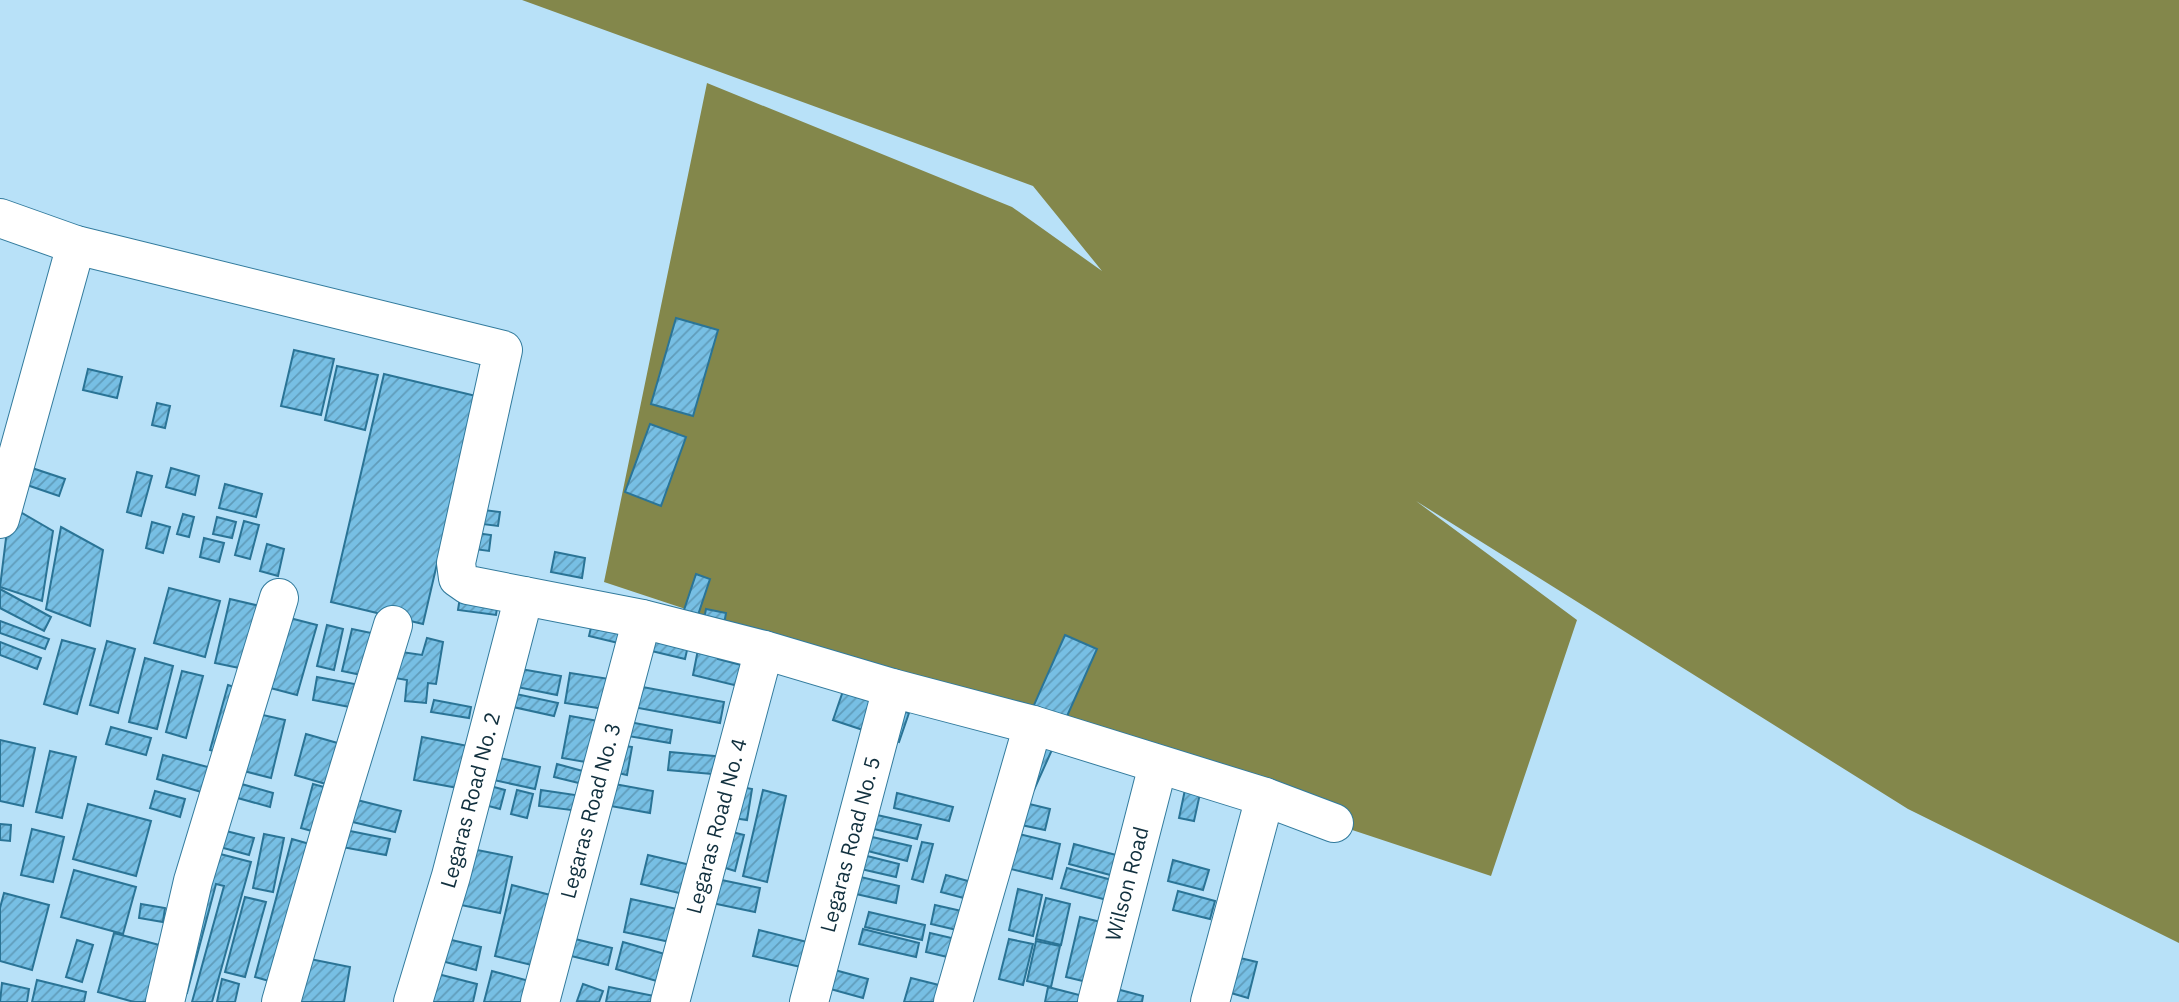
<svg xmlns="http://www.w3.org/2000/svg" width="2179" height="1002" viewBox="0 0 2179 1002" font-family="'IBM Plex Sans',sans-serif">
<defs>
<pattern id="building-hatch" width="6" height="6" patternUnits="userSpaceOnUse" patternTransform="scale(1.75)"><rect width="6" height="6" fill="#77bfe4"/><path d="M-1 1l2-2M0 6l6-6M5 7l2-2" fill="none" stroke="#609cba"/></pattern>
</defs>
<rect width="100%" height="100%" fill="#b8e1f8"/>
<polygon fill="#83874b" points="522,0 2179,0 2179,943 1908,809 1416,501 1577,620 1491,876 604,582 707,83 1012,207 1102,271 1033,186"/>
<g fill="url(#building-hatch)" stroke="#2a7496" stroke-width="2">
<polygon points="676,318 718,330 693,416 651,404"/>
<polygon points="294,350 334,359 321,415 281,406"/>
<polygon points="337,366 378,375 365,430 325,420"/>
<polygon points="88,369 122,377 117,398 83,390"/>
<polygon points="384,374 476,396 423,624 331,602"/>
<polygon points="157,403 170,406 165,428 152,425"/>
<polygon points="650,424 686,437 661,506 625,492"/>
<polygon points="32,468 65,479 59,496 27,485"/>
<polygon points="171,468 199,476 195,495 166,487"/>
<polygon points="137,472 152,476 141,516 127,512"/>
<polygon points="225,484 262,494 256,517 219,508"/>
<polygon points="10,506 53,531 42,601 0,587"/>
<polygon points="476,509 500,512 498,526 474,523"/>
<polygon points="183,514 194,517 189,537 177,534"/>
<polygon points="217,517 236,522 232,538 213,534"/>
<polygon points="244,521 259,525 250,559 235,555"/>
<polygon points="152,522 170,527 163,553 146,548"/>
<polygon points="61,527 103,550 90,626 46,609"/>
<polygon points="476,533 491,535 489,551 474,549"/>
<polygon points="204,538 224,543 219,562 200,557"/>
<polygon points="267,544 284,549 278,576 260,571"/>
<polygon points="555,552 585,558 582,578 551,572"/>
<polygon points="696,574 710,579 693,630 679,625"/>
<polygon points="169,588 220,601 205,657 154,643"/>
<polygon points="0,589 51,617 44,631 0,608"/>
<polygon points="460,597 498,601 496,615 458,610"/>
<polygon points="230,599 264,607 249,670 215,663"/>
<polygon points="706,609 726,613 718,659 772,673 767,693 693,675"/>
<polygon points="278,615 317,625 297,695 259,685"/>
<polygon points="594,615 690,637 685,659 589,636"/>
<polygon points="0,621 49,639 45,649 0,633"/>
<polygon points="327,625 343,629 334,670 317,666"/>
<polygon points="352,629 376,634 366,676 342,671"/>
<polygon points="1065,635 1097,649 1034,790 1003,775"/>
<polygon points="427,638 443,642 436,684 428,683 426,703 405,701 407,680 383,676 387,650 422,655"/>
<polygon points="62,640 95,649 77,714 44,704"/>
<polygon points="107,641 135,649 118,713 90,705"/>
<polygon points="0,642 41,658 37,669 0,655"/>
<polygon points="145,658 173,666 157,729 129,722"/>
<polygon points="515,668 561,676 557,695 512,686"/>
<polygon points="182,671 203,676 186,738 166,732"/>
<polygon points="570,673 616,680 611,710 565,703"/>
<polygon points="317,677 360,685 355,708 313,700"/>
<polygon points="228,685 267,698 225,754 210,750"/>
<polygon points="637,686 724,702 720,723 633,707"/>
<polygon points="843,691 909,713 899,742 833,720"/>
<polygon points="507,692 558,703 554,716 504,705"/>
<polygon points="434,700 471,707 469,718 431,712"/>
<polygon points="245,711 285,720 271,778 232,768"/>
<polygon points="570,716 604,722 597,764 562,758"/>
<polygon points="624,721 672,730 670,743 622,735"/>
<polygon points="111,727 151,738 146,755 106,744"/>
<polygon points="306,734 355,748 343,789 295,775"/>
<polygon points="422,737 478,748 469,790 414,780"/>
<polygon points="0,740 35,748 23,806 0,801"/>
<polygon points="615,744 632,747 627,775 609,771"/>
<polygon points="50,751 76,757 62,818 36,812"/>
<polygon points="670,752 725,757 723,775 668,770"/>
<polygon points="163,755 215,769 208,794 157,779"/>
<polygon points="495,757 540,767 535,789 489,779"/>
<polygon points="557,764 590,773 587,785 554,777"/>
<polygon points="238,783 273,793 270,807 234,797"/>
<polygon points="609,783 653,791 650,813 605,805"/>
<polygon points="313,784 331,789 319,833 301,828"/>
<polygon points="483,784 505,790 500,809 477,803"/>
<polygon points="731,785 752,789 747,820 726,817"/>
<polygon points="1186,785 1201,789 1194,821 1179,818"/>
<polygon points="517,790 533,794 527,818 511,814"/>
<polygon points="541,790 582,796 579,811 539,806"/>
<polygon points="763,790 786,796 767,882 743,876"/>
<polygon points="155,791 185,799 180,817 150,808"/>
<polygon points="897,793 953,807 949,821 894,808"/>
<polygon points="349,798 401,811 395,832 344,820"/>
<polygon points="1013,800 1050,809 1045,830 1007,822"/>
<polygon points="88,804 151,821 136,876 73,859"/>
<polygon points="864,812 921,825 917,839 861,826"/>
<polygon points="0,824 11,825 10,841 0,840"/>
<polygon points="214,828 254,838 249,855 209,844"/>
<polygon points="32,829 64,837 53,882 21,875"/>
<polygon points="345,830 390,839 386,855 342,847"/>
<polygon points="728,831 744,835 735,871 719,866"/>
<polygon points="1007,831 1060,844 1052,879 999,866"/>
<polygon points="855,833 911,846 907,861 852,847"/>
<polygon points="264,834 284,838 273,892 253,888"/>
<polygon points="292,839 313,845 276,983 255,977"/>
<polygon points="922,842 933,844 923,882 912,879"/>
<polygon points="1074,844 1120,856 1114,876 1069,864"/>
<polygon points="201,849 251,862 212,1002 192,1002 224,886 216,884 187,993 163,986"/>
<polygon points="472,849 512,857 500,913 461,905"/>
<polygon points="855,853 899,864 896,877 852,867"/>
<polygon points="648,855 699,867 692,896 641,884"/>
<polygon points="1173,860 1209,870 1203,890 1168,881"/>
<polygon points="1067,868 1112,880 1107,900 1061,888"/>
<polygon points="74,870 136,887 123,934 61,917"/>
<polygon points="852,875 899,886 896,903 847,892"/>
<polygon points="946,875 979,884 975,901 941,892"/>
<polygon points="712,878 760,888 755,912 707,902"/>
<polygon points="512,885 558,897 540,967 495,956"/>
<polygon points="1018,889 1042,895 1033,936 1009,930"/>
<polygon points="1178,891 1215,901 1210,919 1173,910"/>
<polygon points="4,893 49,905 32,970 0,961 0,908"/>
<polygon points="245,897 266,902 245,977 225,972"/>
<polygon points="1046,898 1070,904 1061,945 1036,939"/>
<polygon points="631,899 686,911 679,944 624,932"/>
<polygon points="141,904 165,908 163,922 139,918"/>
<polygon points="935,905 966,912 961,931 931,924"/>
<polygon points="869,912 925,925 922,940 865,927"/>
<polygon points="1080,917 1101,922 1087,982 1066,977"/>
<polygon points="863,929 919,943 916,957 859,944"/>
<polygon points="759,930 811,943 805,968 753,956"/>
<polygon points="114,933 163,946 148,1002 134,1002 98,992"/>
<polygon points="930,933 960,940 956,959 926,952"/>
<polygon points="439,937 481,947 476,970 434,959"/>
<polygon points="567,937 612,948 608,965 563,954"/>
<polygon points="1009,939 1033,944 1023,985 999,979"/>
<polygon points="77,940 93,945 82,982 66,977"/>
<polygon points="1036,941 1060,946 1051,987 1027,981"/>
<polygon points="623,942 668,955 660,982 616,969"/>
<polygon points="300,957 350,967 344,1002 302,1002 292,1000"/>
<polygon points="1240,958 1257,962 1248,998 1231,993"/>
<polygon points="820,966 868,979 863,998 816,985"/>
<polygon points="492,971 529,981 524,1002 484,1002"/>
<polygon points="430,972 477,984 473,1002 423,1002"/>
<polygon points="911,978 947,987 943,1002 904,1002"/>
<polygon points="222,979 239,984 235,1002 217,1002"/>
<polygon points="37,980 86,992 84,1002 32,1002"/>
<polygon points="2,983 29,989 27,1002 0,1002"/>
<polygon points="583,984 603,991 599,1002 577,1001"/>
<polygon points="609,987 659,997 657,1002 606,1002"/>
<polygon points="1048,987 1083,996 1082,1002 1045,1002"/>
<polygon points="1109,987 1143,996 1142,1002 1105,1002"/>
</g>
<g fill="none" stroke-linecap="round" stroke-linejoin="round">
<defs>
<g id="minor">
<polyline points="0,218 76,245 503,350 456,563 458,578 468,585 642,619 764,650 892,688 1033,725 1265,797 1334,823"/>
<polyline points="0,519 76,245"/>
<polyline points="165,1002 193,881 279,598"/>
<polyline points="281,1002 337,808 393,625"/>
<path id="s1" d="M413,1002L451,876L524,596"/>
<path id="s2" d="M540,1002L642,619"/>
<path id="s3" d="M670,1002L764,650"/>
<path id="s4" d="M809,1002L892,688"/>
<polyline points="953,1002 1033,725"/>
<path id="s5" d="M1097,1002L1158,765"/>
<polyline points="1210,1002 1265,797"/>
</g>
</defs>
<use href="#minor" stroke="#327b9d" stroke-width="40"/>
<use href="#minor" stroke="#fff" stroke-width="38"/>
</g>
<g text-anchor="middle" stroke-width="7" stroke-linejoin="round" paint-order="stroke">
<g font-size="21" fill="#11303e" stroke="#fbfbfb">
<text dy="7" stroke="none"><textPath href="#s1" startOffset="210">Legaras Road No. 2</textPath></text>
<text dy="7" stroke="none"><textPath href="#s2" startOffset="198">Legaras Road No. 3</textPath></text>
<text dy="7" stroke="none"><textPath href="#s3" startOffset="182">Legaras Road No. 4</textPath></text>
<text dy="7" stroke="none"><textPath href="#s4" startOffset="163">Legaras Road No. 5</textPath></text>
<text dy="7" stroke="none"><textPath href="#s5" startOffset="122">Wilson Road</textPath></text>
</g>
</g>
</svg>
